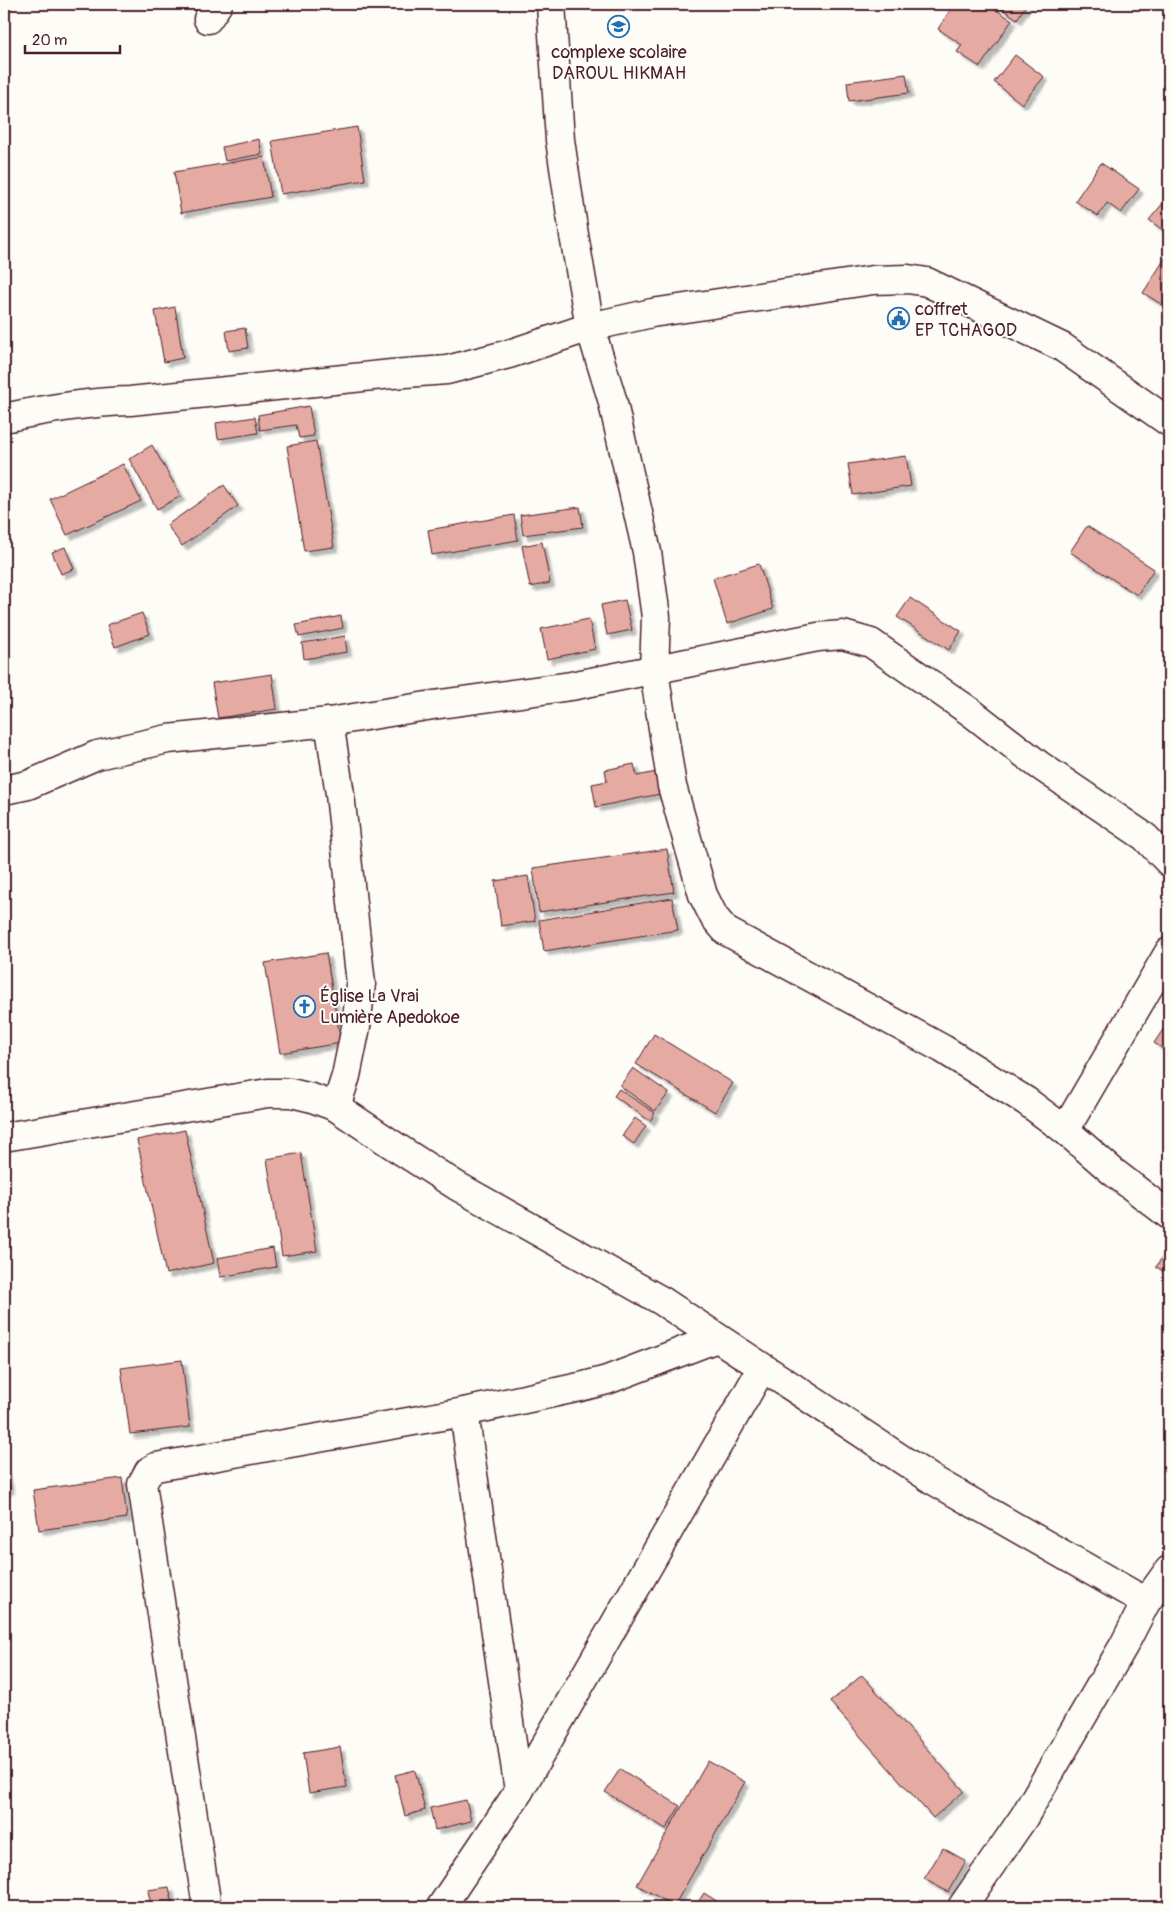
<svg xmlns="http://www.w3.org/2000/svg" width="1173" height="1911" viewBox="0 0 1173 1911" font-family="Pangolin,sans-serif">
<defs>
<filter id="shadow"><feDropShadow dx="4.5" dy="4.5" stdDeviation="1" flood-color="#0004"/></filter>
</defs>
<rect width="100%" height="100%" fill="#fdfcf7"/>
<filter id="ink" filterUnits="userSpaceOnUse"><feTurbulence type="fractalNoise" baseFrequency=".02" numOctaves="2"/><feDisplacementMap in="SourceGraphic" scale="10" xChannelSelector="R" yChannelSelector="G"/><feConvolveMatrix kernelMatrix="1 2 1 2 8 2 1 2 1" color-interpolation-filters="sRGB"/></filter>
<g filter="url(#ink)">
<g fill="#e5aba2" stroke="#4a1f2b" filter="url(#shadow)">
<polygon points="954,4 987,4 1012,20 980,67 957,52 962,45 938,29"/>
<polygon points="999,4 1027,4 1017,19 998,6"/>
<polygon points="1015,55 1044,77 1022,104 994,82"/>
<polygon points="906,74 909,93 849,101 847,82"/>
<polygon points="357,127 365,180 281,194 272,141"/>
<polygon points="259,139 262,154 225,161 222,147"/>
<polygon points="264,157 271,197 181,213 174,172"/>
<polygon points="1101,163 1139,189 1121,213 1107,203 1098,216 1075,201"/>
<polygon points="1164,202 1169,206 1169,224 1164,231 1149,220"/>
<polygon points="1169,252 1169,309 1143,293"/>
<polygon points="175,307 183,358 164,362 155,311"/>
<polygon points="245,328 248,348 229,351 226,331"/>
<polygon points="309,406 314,436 299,438 296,425 260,430 258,415"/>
<polygon points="255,417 258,433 218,439 216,423"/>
<polygon points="316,441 334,547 304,551 287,446"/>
<polygon points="152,445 181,496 157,509 129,459"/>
<polygon points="906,456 911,486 853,495 848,464"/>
<polygon points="123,464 141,501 67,535 50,499"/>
<polygon points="224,485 238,506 182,546 167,525"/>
<polygon points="580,507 583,527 523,535 520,515"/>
<polygon points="514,515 518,540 432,555 428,530"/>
<polygon points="1087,526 1154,569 1137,595 1070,552"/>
<polygon points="542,542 550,583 530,587 522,546"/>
<polygon points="65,547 74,569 61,574 52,552"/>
<polygon points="759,564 773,609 727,624 713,578"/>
<polygon points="910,598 961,631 949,650 897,617"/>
<polygon points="625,600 632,630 607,635 601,605"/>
<polygon points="142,613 150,634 115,647 107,625"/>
<polygon points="341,616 343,628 299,637 296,625"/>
<polygon points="589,619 595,649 547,659 541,629"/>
<polygon points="345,636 347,652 304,659 302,643"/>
<polygon points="272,674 277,709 218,718 212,683"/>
<polygon points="634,764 637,776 656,772 660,794 596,807 592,784 607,781 605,770"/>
<polygon points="667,849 674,892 539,912 533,868"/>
<polygon points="528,876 535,921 501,926 495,881"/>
<polygon points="672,898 678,930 544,951 539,920"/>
<polygon points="326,953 341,1043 280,1053 265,963"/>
<polygon points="1164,1028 1169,1032 1169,1053 1154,1043"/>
<polygon points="654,1034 733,1083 715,1112 636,1064"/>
<polygon points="633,1068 669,1093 655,1111 620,1086"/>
<polygon points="619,1089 655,1113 650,1121 614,1096"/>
<polygon points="635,1118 646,1126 634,1144 622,1136"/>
<polygon points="185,1130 214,1263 166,1274 137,1140"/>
<polygon points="301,1153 317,1251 282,1256 267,1159"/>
<polygon points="273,1248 276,1267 220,1277 217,1258"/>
<polygon points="1168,1248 1169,1249 1169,1274 1156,1267"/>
<polygon points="182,1360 190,1427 130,1434 121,1368"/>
<polygon points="5,1470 10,1489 4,1491 4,1471"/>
<polygon points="122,1478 127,1518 39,1530 33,1490"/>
<polygon points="862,1675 964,1791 933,1818 830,1702"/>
<polygon points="340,1747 347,1787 309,1793 303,1753"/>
<polygon points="708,1761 745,1782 674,1906 637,1885"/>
<polygon points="620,1769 680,1806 666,1829 605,1792"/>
<polygon points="415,1770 425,1810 405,1816 395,1775"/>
<polygon points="466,1800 471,1821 435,1830 430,1808"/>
<polygon points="943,1848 966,1861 948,1892 924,1879"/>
<polygon points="169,1887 173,1905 151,1907 148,1890"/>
<polygon points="704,1893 726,1907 695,1907"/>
</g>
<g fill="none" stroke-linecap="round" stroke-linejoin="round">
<defs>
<g id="minor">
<polyline points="551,4 560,140 574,235 590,327 612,399 647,552 656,617 654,671 672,786 703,895 714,917 726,931 943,1049 1026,1101 1065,1130 1112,1171 1169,1215"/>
<polyline points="208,19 218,4"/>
<path d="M4,418C46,409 86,402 130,401L392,374L447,370L509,354L590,327L652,313L873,280L908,279L927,282L1062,347L1169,422"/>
<polyline points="329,722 340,794 361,984 356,1027 346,1076 336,1107"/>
<polyline points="4,790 28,785 97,755 168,739 329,722 433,705 571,686 818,637 843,635 871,643 972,713 1039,765 1145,837 1169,862"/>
<polyline points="1065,1130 1169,952"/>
<polyline points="4,1137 268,1093 291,1093 312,1098 336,1107 402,1151 457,1186 662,1301 933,1480 1146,1602"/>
<polyline points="464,1412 519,1791"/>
<polyline points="207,1907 142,1484 149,1471 156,1467 464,1412 580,1387 607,1380 717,1338"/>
<polyline points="441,1907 519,1791 762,1368"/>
<polyline points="962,1907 1024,1817 1124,1645 1146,1602 1169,1570"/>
</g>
</defs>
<use href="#minor" stroke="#4a1f2b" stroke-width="31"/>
<use href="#minor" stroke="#fdfcf7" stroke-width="28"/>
</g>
</g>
<defs>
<symbol id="school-ring" viewBox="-11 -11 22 22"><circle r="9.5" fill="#fdfcf7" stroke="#1f6fb2" stroke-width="1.5"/><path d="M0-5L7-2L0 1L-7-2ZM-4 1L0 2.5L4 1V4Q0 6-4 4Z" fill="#1f6fb2"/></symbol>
<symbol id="civic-ring" viewBox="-11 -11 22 22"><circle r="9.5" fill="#fdfcf7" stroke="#1f6fb2" stroke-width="1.5"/><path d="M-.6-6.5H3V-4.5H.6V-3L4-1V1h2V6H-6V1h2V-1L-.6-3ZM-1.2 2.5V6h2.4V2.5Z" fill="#1f6fb2"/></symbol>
<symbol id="church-ring" viewBox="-11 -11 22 22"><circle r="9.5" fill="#fdfcf7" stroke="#1f6fb2" stroke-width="1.5"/><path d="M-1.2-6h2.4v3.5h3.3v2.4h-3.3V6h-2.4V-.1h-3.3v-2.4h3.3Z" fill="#1f6fb2"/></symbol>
</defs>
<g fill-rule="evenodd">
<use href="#school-ring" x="606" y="14" width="25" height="25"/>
<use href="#civic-ring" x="886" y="306" width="25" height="25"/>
<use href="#church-ring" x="292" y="994" width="25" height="25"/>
</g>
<g text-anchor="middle" stroke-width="4" stroke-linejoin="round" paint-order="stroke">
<g font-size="18" fill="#4a1f2b" stroke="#fdfcf7" text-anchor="start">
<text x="619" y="58" text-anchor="middle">complexe scolaire<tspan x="619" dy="21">DAROUL HIKMAH</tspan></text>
<text x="915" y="315">coffret<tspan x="915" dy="21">EP TCHAGOD</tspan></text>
<text x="320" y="1002">Église La Vrai<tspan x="320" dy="21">Lumière Apedokoe</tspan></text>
</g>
</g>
<rect width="1173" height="1911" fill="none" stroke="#fdfcf7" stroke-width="20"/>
<rect x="10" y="10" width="1153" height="1891" fill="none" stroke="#4a1f2b" stroke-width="2" filter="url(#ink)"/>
<path d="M25 45v8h95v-8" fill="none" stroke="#4a1f2b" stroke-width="2.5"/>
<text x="32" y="45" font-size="15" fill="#4a1f2b" stroke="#fdfcf7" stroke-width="4" paint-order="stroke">20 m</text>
</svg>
